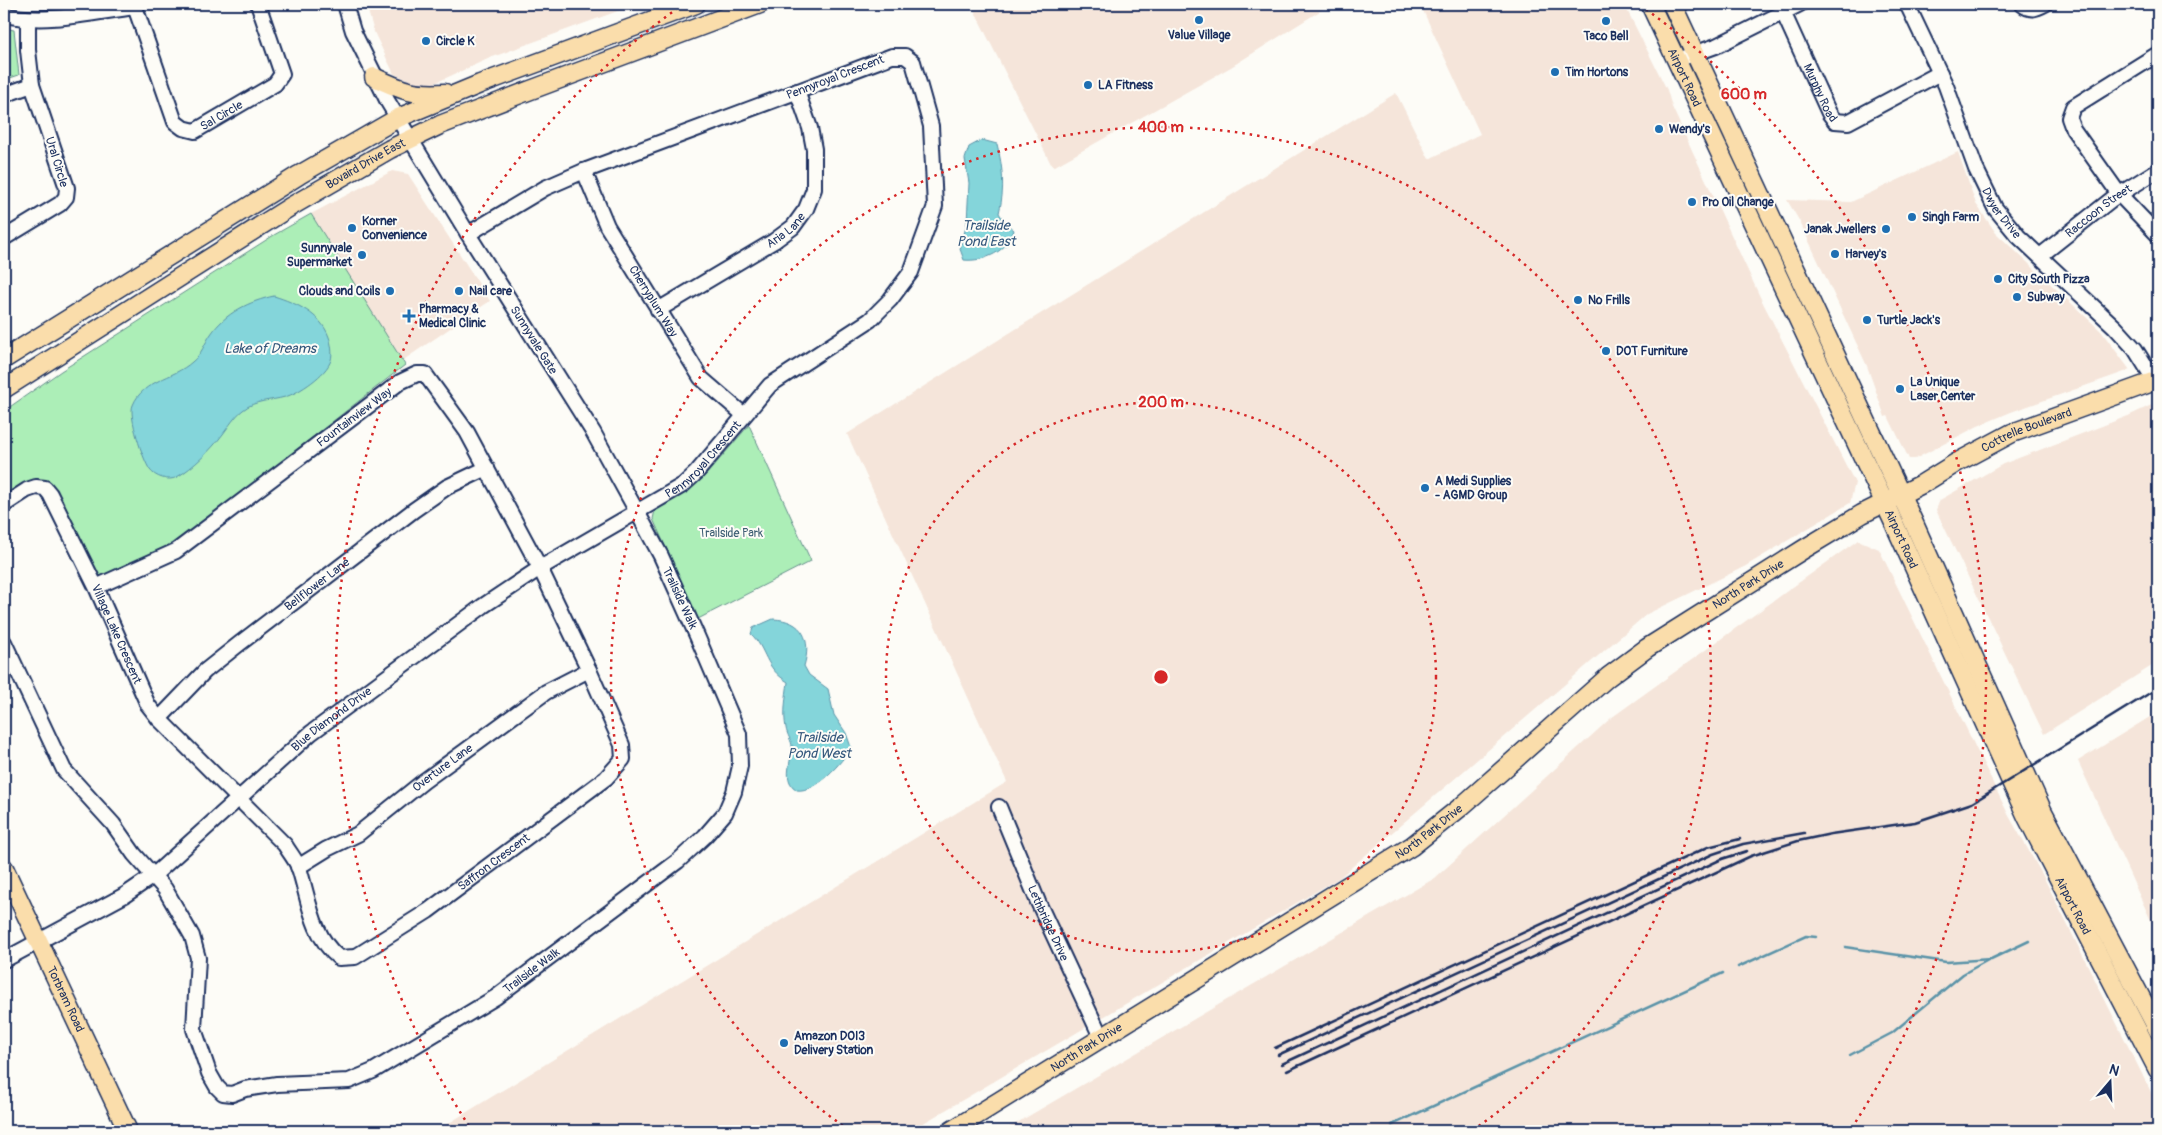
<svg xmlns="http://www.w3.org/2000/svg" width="2162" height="1135" viewBox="0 0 2162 1135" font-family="Pangolin,sans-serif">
<rect width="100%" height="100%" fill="#fdfcf7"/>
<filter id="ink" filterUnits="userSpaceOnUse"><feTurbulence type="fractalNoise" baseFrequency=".02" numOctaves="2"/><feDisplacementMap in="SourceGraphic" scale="10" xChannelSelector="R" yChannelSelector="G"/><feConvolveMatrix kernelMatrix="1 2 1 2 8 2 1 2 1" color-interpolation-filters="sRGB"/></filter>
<g filter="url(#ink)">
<g fill="#f5e5da">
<polygon points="366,4 637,4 490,58 426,87 394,74 374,32"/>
<polygon points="971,4 1331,4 1231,67 1055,166 1052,166"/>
<polygon points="1420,4 1624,4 1667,90 1672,107 1761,299 1855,483 1850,503 1744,567 1647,614 1339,878 910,1131 436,1131 1007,782 847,434 1396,93 1429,159 1480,134"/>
<polygon points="1958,152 1976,204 1996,233 2101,331 2130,370 2011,412 1978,426 1915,459 1909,459 1888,416 1885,417 1867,366 1800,222 1787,200 1851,202"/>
<polygon points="392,171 408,174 490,301 402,361 311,214"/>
<polygon points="2158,402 2158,662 2044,734 1936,510 1940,500 2003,464 2128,416"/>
<polygon points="1858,540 1879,549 2009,816 2042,874 2158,1106 2158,1131 1003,1131 1435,878 1611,718"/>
<polygon points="2158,712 2158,936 2078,761"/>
</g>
<g fill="#aceeb7" stroke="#648e8a">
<polygon points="4,28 14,30 19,75 4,80"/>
<polygon points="311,214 405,365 177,543 104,577 99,576 54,489 4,499 4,411 61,371 274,235"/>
<polygon points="749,425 811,561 698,619 653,519 655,510 706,475"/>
</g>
<g fill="#84d5da" stroke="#5a93a8">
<path d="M982,140L997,144C1003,168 1005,189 999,213L1005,223L1014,230C1008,251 985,262 964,260L960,249L967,223L969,183L965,159L969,147Z"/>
<path d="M274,296C296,303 321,314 329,337C331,343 333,353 331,360C327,374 299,393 285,397C271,401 255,400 243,410C235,416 229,426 223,434C211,450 194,467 177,477C169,482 155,477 150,470C143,460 128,415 133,405C143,380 173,379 192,362C202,354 204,344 211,334C225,313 250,301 274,296Z"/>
<path d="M773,619C803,620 812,640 804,666L809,675L828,689L834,715L846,733L851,747C843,762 815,793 797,790C781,780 792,761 792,747C792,741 787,735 786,728C783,713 786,697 788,682C764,668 767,649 751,634L753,628Z"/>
</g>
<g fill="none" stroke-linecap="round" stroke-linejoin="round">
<g stroke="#5a93a8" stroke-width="2.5">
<polyline points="1845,947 1946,962 1991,959 2029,941"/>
<polyline points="1738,967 1806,936 1816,937"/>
<polyline points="1850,1055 1892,1033 1963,974 1988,960"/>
<polyline points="1392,1125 1723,973"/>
</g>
<defs>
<g id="minor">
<path id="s1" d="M134,4L175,122L183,128L195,131L275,84L282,74L258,4"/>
<path id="s2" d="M1907,4L1946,86L1976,169L1995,208L2018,236L2115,327L2135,349L2155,381"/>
<path d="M2022,4C2030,11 2036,9 2045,4"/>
<path id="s3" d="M1783,12L1829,113L1835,121L1848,122L1940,73"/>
<path d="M4,15C47,24 90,13 134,7"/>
<polyline points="2158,54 2073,107 2069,118 2073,129 2119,194 2158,235"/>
<polyline points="1677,60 1716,46 1800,4"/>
<polyline points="4,95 32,85"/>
<path id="s4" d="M584,171L607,226L701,378L744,415"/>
<polyline points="4,238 60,204 66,197 67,188 32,85 28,50 28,20"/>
<path id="s5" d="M2040,256L2112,199L2158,170"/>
<path id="s6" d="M658,310L774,241L793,227L806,209L814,189V149L810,128L797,91"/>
<path id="s7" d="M4,505L27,490L36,487L45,488L50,494L96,587L148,705L159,719L285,845C289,852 296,860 299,868C309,900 312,936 339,958L355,957L428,911L606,778L623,759L622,745L589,670L540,568L467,432L425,374H417L400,382L176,551L96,587"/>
<path id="s8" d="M4,642L64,770L113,824L134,854L165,889L192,936L198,958L194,1029L209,1073L217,1087L223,1093L232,1094L245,1089L277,1084L349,1081L373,1071L496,997L678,861L705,836L725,813L734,792L740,766L739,734L697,636L661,556L641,519L593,432L468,234L388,102L353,31L345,4"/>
<path id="s9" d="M159,719L205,671L239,644L414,510L447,487L487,468"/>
<path id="s10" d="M999,807L1038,902L1101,1037"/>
<path id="s11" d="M298,867L327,849L358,834L424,781L546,692L589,670"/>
<path id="s12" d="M4,960L125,895L153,876L311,733L483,606L540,568L683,485L696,473L770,385L870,320L890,300L911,272L935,206L931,126L913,62L905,56H892L584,171L545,188L468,234"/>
</g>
<g id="major">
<path id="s13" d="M1650,4L1894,523L2027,817L2158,1070"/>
<polyline points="1672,4 1912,519 2043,812 2158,1030"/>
<path d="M374,77C403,91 414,95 445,93"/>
<polyline points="4,359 299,175 398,118 480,84 696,4"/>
<path id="s14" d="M4,389L290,207L390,149L440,125L528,91L760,4"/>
<path id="s15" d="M4,868L128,1131"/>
<path id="s16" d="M951,1131L1412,846L1462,806L1608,677L1647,648L1804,549L1862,514L1922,484L1956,463L2012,433L2158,380"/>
</g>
</defs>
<use href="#minor" stroke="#1b2f5e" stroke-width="18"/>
<use href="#major" stroke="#1b2f5e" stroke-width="21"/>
<use href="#minor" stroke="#fdfcf7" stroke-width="14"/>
<use href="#major" stroke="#faddab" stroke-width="18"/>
<g stroke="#1b2f5e" stroke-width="2.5">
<polyline points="1275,1048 1708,847 1740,839"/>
<polyline points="1278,1055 1713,854 1743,844 1804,833"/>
<polyline points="1282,1064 1722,859 1747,851"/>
<polyline points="1287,1071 1751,856 1798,841 1831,834 1915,822 1972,803 2158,688"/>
</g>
</g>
</g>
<g fill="none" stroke="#d62828" stroke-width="2.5" stroke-dasharray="2.5 5">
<circle cx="1161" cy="677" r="275"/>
<path d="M849 1130A550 550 0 1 1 1473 1130"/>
<path d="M469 1126A825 825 0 0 1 682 5M1640 5A825 825 0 0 1 1853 1126"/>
</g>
<g fill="#1f6fb2" stroke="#fdfcf7" stroke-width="2">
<circle cx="1199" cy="20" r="5"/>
<circle cx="1606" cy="21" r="5"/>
<circle cx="426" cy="41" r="5"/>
<circle cx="1555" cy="72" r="5"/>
<circle cx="1088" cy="85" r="5"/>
<circle cx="1659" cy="129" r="5"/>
<circle cx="1692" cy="202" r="5"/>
<circle cx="1912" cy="217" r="5"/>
<circle cx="352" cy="228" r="5"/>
<circle cx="1886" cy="229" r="5"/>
<circle cx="1835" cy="254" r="5"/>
<circle cx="362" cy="255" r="5"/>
<circle cx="1998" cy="279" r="5"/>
<circle cx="390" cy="291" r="5"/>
<circle cx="459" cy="291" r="5"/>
<circle cx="2017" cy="297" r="5"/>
<circle cx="1578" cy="300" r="5"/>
<path d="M406.5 308.5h5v5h5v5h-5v5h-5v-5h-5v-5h5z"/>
<circle cx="1867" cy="320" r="5"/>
<circle cx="1606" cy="351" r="5"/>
<circle cx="1900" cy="389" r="5"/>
<circle cx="1425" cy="488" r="5"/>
<circle cx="784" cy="1043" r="5"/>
</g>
<g text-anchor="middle" stroke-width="4" stroke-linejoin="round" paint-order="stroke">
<g font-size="12" font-weight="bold" fill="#1b2f5e" stroke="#fdfcf7" text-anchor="start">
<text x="1199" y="39" text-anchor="middle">Value Village</text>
<text x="1606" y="40" text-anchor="middle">Taco Bell</text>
<text x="436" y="45">Circle K</text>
<text x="1565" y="76">Tim Hortons</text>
<text x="1098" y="89">LA Fitness</text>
<text x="1669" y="133">Wendy's</text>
<text x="1702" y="206">Pro Oil Change</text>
<text x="1922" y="221">Singh Farm</text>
<text x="362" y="225">Korner<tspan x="362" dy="14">Convenience</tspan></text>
<text x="1876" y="233" text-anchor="end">Janak Jwellers</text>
<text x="352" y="252" text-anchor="end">Sunnyvale<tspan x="352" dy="14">Supermarket</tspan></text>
<text x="1845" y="258">Harvey's</text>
<text x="2008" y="283">City South Pizza</text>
<text x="380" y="295" text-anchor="end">Clouds and Coils</text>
<text x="469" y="295">Nail care</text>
<text x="2027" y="301">Subway</text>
<text x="1588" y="304">No Frills</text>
<text x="419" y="313">Pharmacy &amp;<tspan x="419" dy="14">Medical Clinic</tspan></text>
<text x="1877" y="324">Turtle Jack's</text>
<text x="1616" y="355">DOT Furniture</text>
<text x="1910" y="386">La Unique<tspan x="1910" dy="14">Laser Center</tspan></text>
<text x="1435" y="485">A Medi Supplies<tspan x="1435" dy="14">- AGMD Group</tspan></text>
<text x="794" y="1040">Amazon DOI3<tspan x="794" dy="14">Delivery Station</tspan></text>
</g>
<g font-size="12" fill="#1b2f5e" stroke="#fdfcf7">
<text transform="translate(835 77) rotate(-21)" y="4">Pennyroyal Crescent</text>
<text dy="4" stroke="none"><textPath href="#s13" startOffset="81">Airport Road</textPath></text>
<text dy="4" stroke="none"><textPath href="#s3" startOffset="89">Murphy Road</textPath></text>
<text dy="4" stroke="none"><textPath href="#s1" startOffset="178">Sal Circle</textPath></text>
<text transform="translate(57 162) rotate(73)" y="4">Ural Circle</text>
<text dy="4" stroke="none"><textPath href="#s14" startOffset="426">Bovaird Drive East</textPath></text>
<text dy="4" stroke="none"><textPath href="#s2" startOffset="230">Dwyer Drive</textPath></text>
<text dy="4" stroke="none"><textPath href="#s5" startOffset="74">Raccoon Street</textPath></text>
<text dy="4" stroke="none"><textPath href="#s6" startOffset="151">Aria Lane</textPath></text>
<text dy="4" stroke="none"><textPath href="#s4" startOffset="148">Cherryplum Way</textPath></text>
<text transform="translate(534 340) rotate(58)" y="4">Sunnyvale Gate</text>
<text transform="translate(354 417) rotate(-37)" y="4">Fountainview Way</text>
<text dy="4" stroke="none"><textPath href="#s16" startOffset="1288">Cottrelle Boulevard</textPath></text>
<text dy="4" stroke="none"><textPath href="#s12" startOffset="864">Pennyroyal Crescent</textPath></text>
<text dy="4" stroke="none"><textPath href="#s13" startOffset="591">Airport Road</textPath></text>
<text dy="4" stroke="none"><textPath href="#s9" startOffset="208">Bellflower Lane</textPath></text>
<text dy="4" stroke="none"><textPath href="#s16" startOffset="969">North Park Drive</textPath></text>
<text transform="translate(680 598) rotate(65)" y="4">Trailside Walk</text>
<text dy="4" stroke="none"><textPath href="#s7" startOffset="209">Village Lake Crescent</textPath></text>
<text dy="4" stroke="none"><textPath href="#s12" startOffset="409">Blue Diamond Drive</textPath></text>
<text dy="4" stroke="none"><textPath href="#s11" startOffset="176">Overture Lane</textPath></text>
<text dy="4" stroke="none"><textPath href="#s16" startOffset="564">North Park Drive</textPath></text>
<text dy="4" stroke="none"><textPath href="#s7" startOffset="794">Saffron Crescent</textPath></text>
<text dy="4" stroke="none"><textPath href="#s13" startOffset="996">Airport Road</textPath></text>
<text dy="4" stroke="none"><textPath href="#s10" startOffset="126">Lethbridge Drive</textPath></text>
<text dy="4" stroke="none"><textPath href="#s8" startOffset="858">Trailside Walk</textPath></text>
<text dy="4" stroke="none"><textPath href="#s15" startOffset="145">Torbram Road</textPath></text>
<text dy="4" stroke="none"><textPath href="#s16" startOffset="159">North Park Drive</textPath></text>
</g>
<g font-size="12" fill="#3f5f74" stroke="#fdfcf7">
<text x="731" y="537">Trailside Park</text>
</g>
<g font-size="14" font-style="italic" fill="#35587d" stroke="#fdfcf7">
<text x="986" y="230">Trailside<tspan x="986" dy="16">Pond East</tspan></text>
<text x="270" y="353">Lake of Dreams</text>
<text x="819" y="742">Trailside<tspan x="819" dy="16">Pond West</tspan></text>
</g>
</g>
<circle cx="1161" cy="677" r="8" fill="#d62828" stroke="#fdfcf7" stroke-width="2.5"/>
<g font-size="15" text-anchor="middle" font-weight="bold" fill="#d62828" stroke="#fdfcf7" stroke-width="4" stroke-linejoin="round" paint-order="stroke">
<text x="1744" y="99">600 m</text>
<text x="1161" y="132">400 m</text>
<text x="1161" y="407">200 m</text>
</g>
<rect width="2162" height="1135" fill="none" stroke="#fdfcf7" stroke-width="20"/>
<rect x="10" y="10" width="2142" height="1115" fill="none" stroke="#1b2f5e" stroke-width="2" filter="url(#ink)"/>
<g transform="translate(2110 1082) rotate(19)" stroke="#fdfcf7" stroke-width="4" paint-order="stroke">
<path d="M0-4L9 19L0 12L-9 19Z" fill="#1b2f5e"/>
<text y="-8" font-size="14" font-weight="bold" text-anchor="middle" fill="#1b2f5e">N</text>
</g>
</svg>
